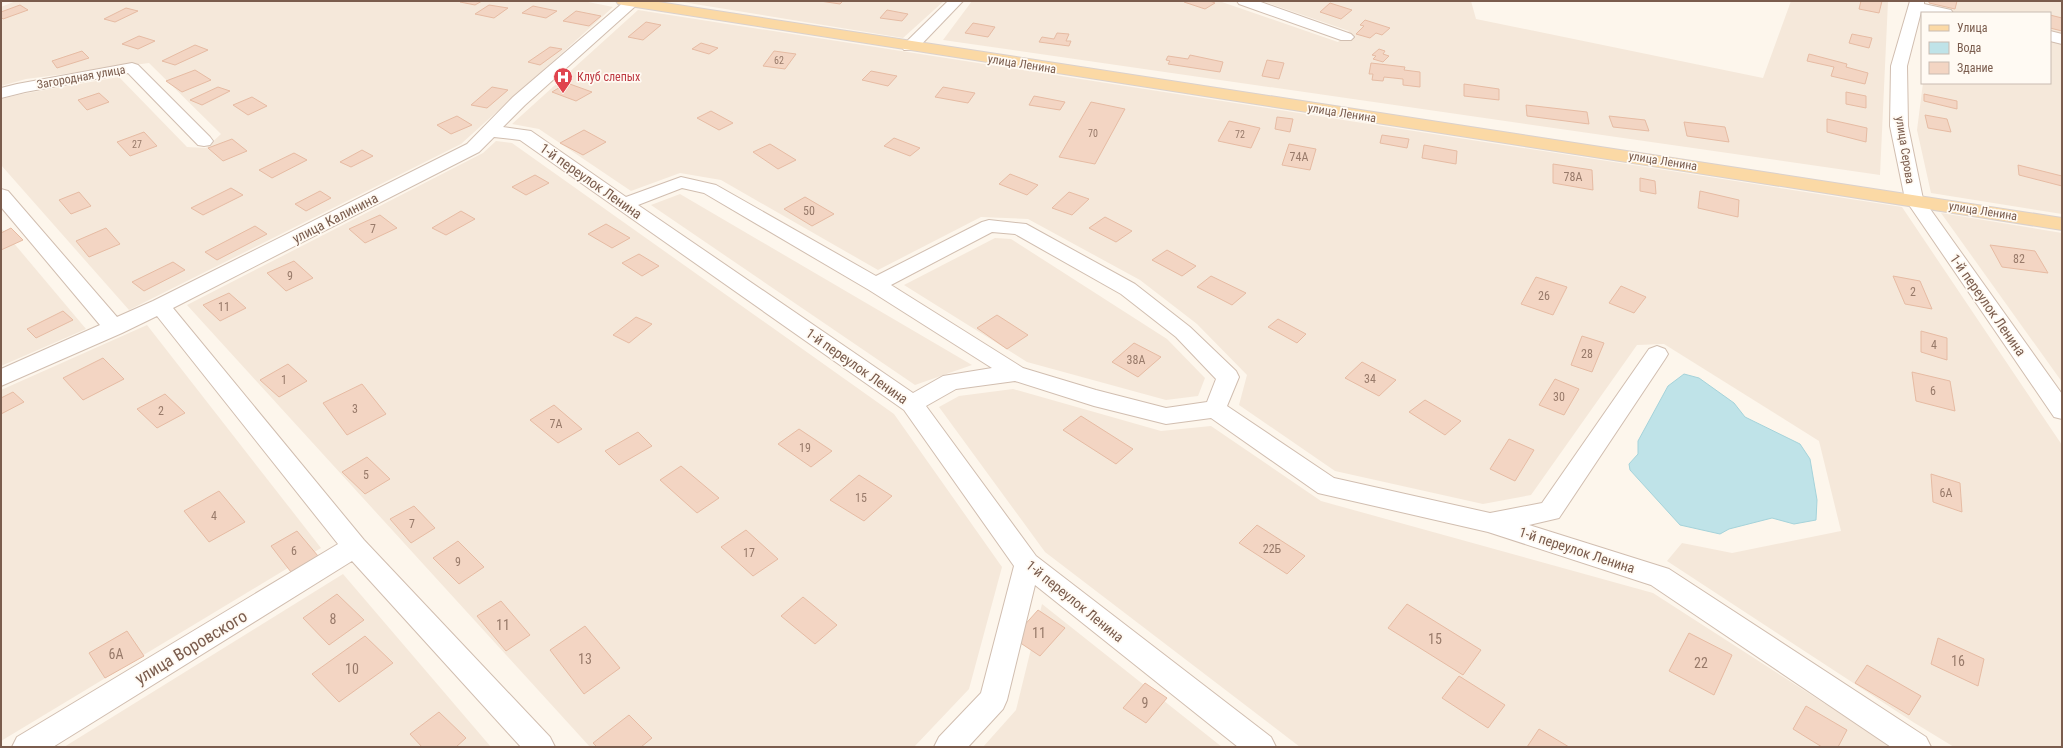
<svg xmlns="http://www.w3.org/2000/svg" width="2063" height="748" viewBox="0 0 2063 748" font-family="'Roboto Condensed',sans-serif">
<rect width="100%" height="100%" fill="#fdf6ec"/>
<g fill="#f5e8da">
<polygon points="16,1 583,1 613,7 461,144 129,310 1,165 1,99 22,94 119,77 187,147 206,148 221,134 149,63 26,79 1,86 1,7"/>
<polygon points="676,1 944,1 903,38"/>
<polygon points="972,1 1219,1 1338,42 1349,31 1262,1 1471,1 1476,19 1763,78 1791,1 1888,1 1880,175 943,40"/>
<polygon points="1933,1 2062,1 2062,214 1931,193 1917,130 1923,83 2050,83 2050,13 1931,13"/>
<polygon points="638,10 1902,207 2062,445 2062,747 1954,747 1913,722 1667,561 1682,543 1732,553 1841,531 1819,441 1664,344 1637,345 1531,495 1483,504 1335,471 1239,405 1247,375 1197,324 1140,280 1028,219 981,217 878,270 721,180 680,173 631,191 539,129 512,124"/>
<polygon points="496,141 512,143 894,414 1002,567 969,689 914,747 590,747 187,305 483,153"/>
<polygon points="680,194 972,365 915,385 651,205"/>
<polygon points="1941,213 2062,233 2062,382"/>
<polygon points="1,228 86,329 1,366"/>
<polygon points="995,238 1011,239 1167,339 1205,378 1198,396 1166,400 1027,362 904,285"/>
<polygon points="147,325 321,548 1,741 1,390"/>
<polygon points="1013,389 1161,431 1211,426 1321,501 1653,593 1892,747 1300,747 1045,552 939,407 959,396"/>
<polygon points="343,574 491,747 64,747"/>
<polygon points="1042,604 1222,747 983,747 1016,710"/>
</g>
<polygon fill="#bfe3e8" stroke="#a5d3da" points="1684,374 1699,378 1734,403 1745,417 1800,444 1810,459 1817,500 1816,520 1794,524 1772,518 1729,529 1720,534 1680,525 1630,470 1629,464 1638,454 1638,441 1668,386"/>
<g fill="#f3d5c3" stroke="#e6bba3">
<polygon points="462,1 482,1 475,5 460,2"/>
<polygon points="820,1 843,1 840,4"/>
<polygon points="1185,1 1210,1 1215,3 1205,9 1184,2"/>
<polygon points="1861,1 1882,1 1879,13 1859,9"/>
<polygon points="1929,1 1957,1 1955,9 1929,3"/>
<polygon points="1330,3 1352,10 1341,19 1320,12"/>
<polygon points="20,5 28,10 3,19 1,17 1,12"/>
<polygon points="489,5 508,8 494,18 475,14"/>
<polygon points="533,6 557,11 546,18 522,13"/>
<polygon points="126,8 138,11 115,22 104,19"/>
<polygon points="887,10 908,14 902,21 880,18"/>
<polygon points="576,11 601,16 589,26 563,21"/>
<polygon points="2050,15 2062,18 2062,31 2050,28"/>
<polygon points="1365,20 1390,28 1382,35 1376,33 1370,38 1356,34 1364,26 1360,25"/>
<polygon points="646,22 661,25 643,40 628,37"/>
<polygon points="973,23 995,27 988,37 965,33"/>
<polygon points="1057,33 1069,34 1066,41 1071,41 1069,46 1039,42 1042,37 1054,39"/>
<polygon points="1852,34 1872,38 1869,48 1849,43"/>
<polygon points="139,36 155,41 138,49 122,44"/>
<polygon points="701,43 718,48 709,54 692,49"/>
<polygon points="195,45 208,50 175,65 162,61"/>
<polygon points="550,47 562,49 540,65 528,62"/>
<polygon points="1379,49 1385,51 1383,54 1389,56 1383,62 1373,59 1376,56 1372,55"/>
<polygon points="82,51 89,58 57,68 52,61"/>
<polygon points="774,51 796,54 785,69 763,66"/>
<polygon points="1809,54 1847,64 1846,67 1868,73 1865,84 1831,76 1834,67 1807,61"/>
<polygon points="1190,55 1223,62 1220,72 1168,64 1170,61 1166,60 1168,56 1188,59"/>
<polygon points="1267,60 1284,63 1279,79 1262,76"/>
<polygon points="1371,63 1405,67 1404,70 1420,72 1420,87 1403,85 1403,79 1384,77 1383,81 1372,80 1373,74 1369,74"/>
<polygon points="195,70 211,80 182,92 166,81"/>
<polygon points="871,71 897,76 888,86 862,80"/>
<polygon points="567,83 592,92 576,101 552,92"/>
<polygon points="1464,84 1499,89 1499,100 1464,96"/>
<polygon points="218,87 230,91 202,105 190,100"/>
<polygon points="492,87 508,90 487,108 471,105"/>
<polygon points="943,87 975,93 968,103 935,97"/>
<polygon points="1846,92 1866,96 1866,108 1846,104"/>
<polygon points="99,93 109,102 87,110 78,100"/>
<polygon points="1924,94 1957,101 1957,109 1924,101"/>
<polygon points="1034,96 1065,102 1060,110 1029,105"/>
<polygon points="252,97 267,106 248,115 233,105"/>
<polygon points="1091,102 1125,109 1095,164 1059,157"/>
<polygon points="1526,105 1587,112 1589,124 1527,116"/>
<polygon points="711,111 733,123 719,130 697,118"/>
<polygon points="1925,115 1947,119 1951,132 1928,128"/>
<polygon points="457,116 472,125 451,134 437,125"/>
<polygon points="1609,116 1645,120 1649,131 1613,127"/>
<polygon points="1277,117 1293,119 1290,132 1275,129"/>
<polygon points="1827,119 1867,128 1866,142 1827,132"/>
<polygon points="1229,121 1260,128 1251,148 1218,141"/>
<polygon points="1684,122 1725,127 1729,142 1687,136"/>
<polygon points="584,130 606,142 583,155 560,143"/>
<polygon points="144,132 157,146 130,156 117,142"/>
<polygon points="1382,135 1409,139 1407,148 1380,143"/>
<polygon points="894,138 920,148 910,156 884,146"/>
<polygon points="232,139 247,151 223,161 208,148"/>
<polygon points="770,144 796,160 778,169 753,152"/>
<polygon points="1289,144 1316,149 1310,170 1282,165"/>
<polygon points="1424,145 1457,151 1456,164 1422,158"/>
<polygon points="362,150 373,156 351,167 340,162"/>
<polygon points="294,153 307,160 272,178 259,170"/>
<polygon points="1553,164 1592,170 1593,190 1553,183"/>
<polygon points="2018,165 2062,176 2062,186 2019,175"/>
<polygon points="1010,174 1038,185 1027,195 999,184"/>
<polygon points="535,175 549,183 526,195 512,187"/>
<polygon points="1640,178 1655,181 1656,194 1640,191"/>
<polygon points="231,188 243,195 203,215 191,208"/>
<polygon points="320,191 331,198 306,211 295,204"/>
<polygon points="1700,191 1739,200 1738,217 1698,208"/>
<polygon points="79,192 91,206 71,214 59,200"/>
<polygon points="1069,192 1089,199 1072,215 1052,208"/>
<polygon points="805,197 834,214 812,226 784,209"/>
<polygon points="461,211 475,219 446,235 432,228"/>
<polygon points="380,215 397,228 365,243 349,229"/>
<polygon points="1105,217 1132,231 1116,242 1089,228"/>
<polygon points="606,224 630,238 612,248 588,234"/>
<polygon points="255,226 267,234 217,260 205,252"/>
<polygon points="11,228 23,240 1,250 1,233"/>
<polygon points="106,228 120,244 89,257 76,241"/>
<polygon points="1990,245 2035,251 2048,273 2002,267"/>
<polygon points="1167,250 1196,266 1182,276 1152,260"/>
<polygon points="639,254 659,266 642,276 622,263"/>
<polygon points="294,261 313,278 286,291 267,273"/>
<polygon points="173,262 185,270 144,291 132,282"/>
<polygon points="1211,276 1246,293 1232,305 1197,287"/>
<polygon points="1893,276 1920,281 1932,309 1905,304"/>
<polygon points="1536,277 1567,287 1553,315 1521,304"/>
<polygon points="1621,286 1646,297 1634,313 1609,303"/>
<polygon points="229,293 246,308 220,321 203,305"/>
<polygon points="63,311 73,320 36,338 27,329"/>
<polygon points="997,315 1028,335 1007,349 977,328"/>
<polygon points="636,317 652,324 629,343 613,335"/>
<polygon points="1278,319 1306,334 1297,343 1268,327"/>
<polygon points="1921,331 1947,338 1947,360 1921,352"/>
<polygon points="1582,336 1604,343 1592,372 1571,365"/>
<polygon points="1134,343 1161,357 1138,377 1112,362"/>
<polygon points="103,358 124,379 83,400 63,378"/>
<polygon points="1362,362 1396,380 1379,396 1345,378"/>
<polygon points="288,364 307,381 279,397 260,380"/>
<polygon points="1912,372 1950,381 1955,411 1916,401"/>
<polygon points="1555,379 1579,389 1564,415 1539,405"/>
<polygon points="362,384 386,414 347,435 323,403"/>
<polygon points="13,392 24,402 1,414 1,398"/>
<polygon points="165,394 185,413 157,428 137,409"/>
<polygon points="1425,400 1461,421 1445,435 1409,412"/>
<polygon points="554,405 582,429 558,443 530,420"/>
<polygon points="1081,416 1133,449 1116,464 1063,430"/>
<polygon points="799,429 832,451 811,467 778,444"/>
<polygon points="638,432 652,446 619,465 605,451"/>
<polygon points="1509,439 1534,450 1515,481 1490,469"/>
<polygon points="367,457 390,479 365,494 342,472"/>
<polygon points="681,466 719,498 697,513 660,480"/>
<polygon points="1931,474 1960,483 1962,512 1933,502"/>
<polygon points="859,475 892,496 864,521 830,500"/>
<polygon points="219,491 245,522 209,542 184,511"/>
<polygon points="414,506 435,528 411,543 390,519"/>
<polygon points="1257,525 1305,556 1287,574 1239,543"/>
<polygon points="746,530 778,559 753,576 721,547"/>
<polygon points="297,531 318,556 291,572 271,546"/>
<polygon points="458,541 484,567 459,584 433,558"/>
<polygon points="337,594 364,620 329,645 303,618"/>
<polygon points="803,597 837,625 815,644 781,616"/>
<polygon points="501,601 530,635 506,651 477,616"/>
<polygon points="1407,604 1481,650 1463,675 1388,628"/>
<polygon points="1038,610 1065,628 1040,656 1013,638"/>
<polygon points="585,626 620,668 584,694 550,650"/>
<polygon points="127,631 144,656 105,678 89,653"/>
<polygon points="1689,633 1732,655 1714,695 1669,671"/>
<polygon points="365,636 393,663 339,702 312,674"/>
<polygon points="1938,638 1984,659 1978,686 1931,664"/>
<polygon points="1867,665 1921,696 1909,715 1855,683"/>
<polygon points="1459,676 1505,705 1488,728 1442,698"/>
<polygon points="1145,683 1167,698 1146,723 1123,708"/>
<polygon points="1806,706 1847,730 1838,747 1822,747 1793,729"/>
<polygon points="439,712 466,738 456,747 422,747 410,734"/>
<polygon points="629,715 652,738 641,747 597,747 593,743"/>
<polygon points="1539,729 1569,747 1527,747"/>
</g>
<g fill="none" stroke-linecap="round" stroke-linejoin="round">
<defs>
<g id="minor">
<path d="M625,1L640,2L525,105L503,127L531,131L626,197L681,177L716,185L876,276L982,222L989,220L1026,224L1135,284L1190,327L1236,371L1239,377L1227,406L1334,478L1490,513L1542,503L1649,349L1657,346L1665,349L1668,354L1665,359L1559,518L1529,525L1669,569L1926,737L1931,747H1891L1651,585L1488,532L1318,493L1211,418L1166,424L1094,406L1015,381L956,389L926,406L1036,556L1271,737L1276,747H1238L1035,585L1007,700L1003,709L968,747H934L939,737L981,693L1014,566L904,410L520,140L494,137L479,152L173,308L364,540L550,737L555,747H521L352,561L53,747H12L17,737L338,544L157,316L122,333L1,386V369L100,325L1,207V189L8,191L117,317L153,301L467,144L513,97ZM682,188L704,193L869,290L992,368L943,376L913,393L638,205ZM992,232L1015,234L1121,294L1176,337L1216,379L1207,402L1166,408L1096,390L1023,368L891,285Z"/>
<polygon points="948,1 963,1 916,50 904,50 902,47 904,44"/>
<polygon points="1237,1 1258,1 1351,34 1354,37 1351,40 1341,40 1239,4"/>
<polygon points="1910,1 1924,1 1924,4 1951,10 1953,13 1921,12 1907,66 1908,126 1923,199 2062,394 2062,419 2054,417 1905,199 1890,126 1891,66"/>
<polygon points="2050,31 2062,34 2062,44 2050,41"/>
<polygon points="132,63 138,65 210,137 213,141 210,145 204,146 198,145 128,73 25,92 1,98 1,88 17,84"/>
</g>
<polygon id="major" points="616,1 652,1 2062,218 2062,230 623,5 618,4"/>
</defs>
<use href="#minor" stroke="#d1beb0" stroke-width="2"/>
<use href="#major" stroke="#dad1cd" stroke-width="2"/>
<use href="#minor" fill="#fff" fill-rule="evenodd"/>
<use href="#major" fill="#fbd9a5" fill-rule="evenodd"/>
</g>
<defs>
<symbol id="hospital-pin" viewBox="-11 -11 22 30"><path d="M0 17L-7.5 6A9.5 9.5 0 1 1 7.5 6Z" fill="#e0444e" stroke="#fffaf3"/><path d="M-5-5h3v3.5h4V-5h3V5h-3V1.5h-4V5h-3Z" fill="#fff"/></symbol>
</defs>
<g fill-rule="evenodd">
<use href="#hospital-pin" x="552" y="66" width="22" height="30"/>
</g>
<g text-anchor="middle" stroke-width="3.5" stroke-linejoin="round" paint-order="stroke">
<g font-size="10" fill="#987a6a">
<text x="779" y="64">62</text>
<text x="1093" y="137">70</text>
<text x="1240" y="138">72</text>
<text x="137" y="148">27</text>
</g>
<g font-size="12" fill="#7a5c4d" stroke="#fffaf3">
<text transform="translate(1022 64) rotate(9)" y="4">улица Ленина</text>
<text transform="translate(81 77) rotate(-10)" y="4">Загородная улица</text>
<text transform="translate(1342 113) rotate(9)" y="4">улица Ленина</text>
<text transform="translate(1905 150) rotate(81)" y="4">улица Серова</text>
<text transform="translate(1663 161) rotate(9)" y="4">улица Ленина</text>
<text transform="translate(1983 211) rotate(9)" y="4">улица Ленина</text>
</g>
<g font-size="12" fill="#be3a42" stroke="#fffaf3" text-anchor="start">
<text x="577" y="81">Клуб слепых</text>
</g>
<g font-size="12" fill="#987a6a">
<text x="1299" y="161">74А</text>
<text x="1573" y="181">78А</text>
<text x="809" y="215">50</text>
<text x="373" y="233">7</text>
<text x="2019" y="263">82</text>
<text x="290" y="280">9</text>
<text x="1913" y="296">2</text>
<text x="1544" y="300">26</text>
<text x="224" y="311">11</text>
<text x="1934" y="349">4</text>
<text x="1587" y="358">28</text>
<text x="1136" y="364">38А</text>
<text x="1370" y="383">34</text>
<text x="284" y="384">1</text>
<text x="1933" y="395">6</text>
<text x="1559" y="401">30</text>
<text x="355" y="413">3</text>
<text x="161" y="415">2</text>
<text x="556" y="428">7А</text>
<text x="805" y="452">19</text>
<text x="366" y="479">5</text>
<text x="1946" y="497">6А</text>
<text x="861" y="502">15</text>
<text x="214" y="520">4</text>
<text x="412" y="528">7</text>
<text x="1272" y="553">22Б</text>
<text x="294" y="555">6</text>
<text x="749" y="557">17</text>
<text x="458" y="566">9</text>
</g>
<g font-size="14" fill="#7a5c4d" stroke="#fffaf3">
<text transform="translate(591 181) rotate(35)" y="5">1-й переулок Ленина</text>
<text transform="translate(335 218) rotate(-27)" y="5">улица Калинина</text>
<text transform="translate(1988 305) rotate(55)" y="5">1-й переулок Ленина</text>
<text transform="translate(857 366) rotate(35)" y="5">1-й переулок Ленина</text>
<text transform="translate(1577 550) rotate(18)" y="5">1-й переулок Ленина</text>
<text transform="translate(1075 601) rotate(39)" y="5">1-й переулок Ленина</text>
</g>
<g font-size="14" fill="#987a6a">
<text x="333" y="624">8</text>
<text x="503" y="630">11</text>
<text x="1039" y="638">11</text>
<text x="1435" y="644">15</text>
<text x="116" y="659">6А</text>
<text x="585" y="664">13</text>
<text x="1958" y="666">16</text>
<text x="1701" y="668">22</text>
<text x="352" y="674">10</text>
<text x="1145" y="708">9</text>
</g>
<g font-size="17" fill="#7a5c4d" stroke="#fffaf3">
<text transform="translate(191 647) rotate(-31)" y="6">улица Воровского</text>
</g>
</g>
<rect width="2063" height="748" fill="none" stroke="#7a5c4d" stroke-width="4"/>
<rect x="1921" y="12" width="130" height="72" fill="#fffaf3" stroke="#cabbb1"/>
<rect x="1929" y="25" width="20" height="6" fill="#fbd9a5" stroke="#cabbb1"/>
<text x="1957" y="32" font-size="12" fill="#7a5c4d">Улица</text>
<rect x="1929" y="42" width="20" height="12" fill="#bfe3e8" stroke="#cabbb1"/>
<text x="1957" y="52" font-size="12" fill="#7a5c4d">Вода</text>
<rect x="1929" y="62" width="20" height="12" fill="#f3d5c3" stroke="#cabbb1"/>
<text x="1957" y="72" font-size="12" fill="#7a5c4d">Здание</text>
</svg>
